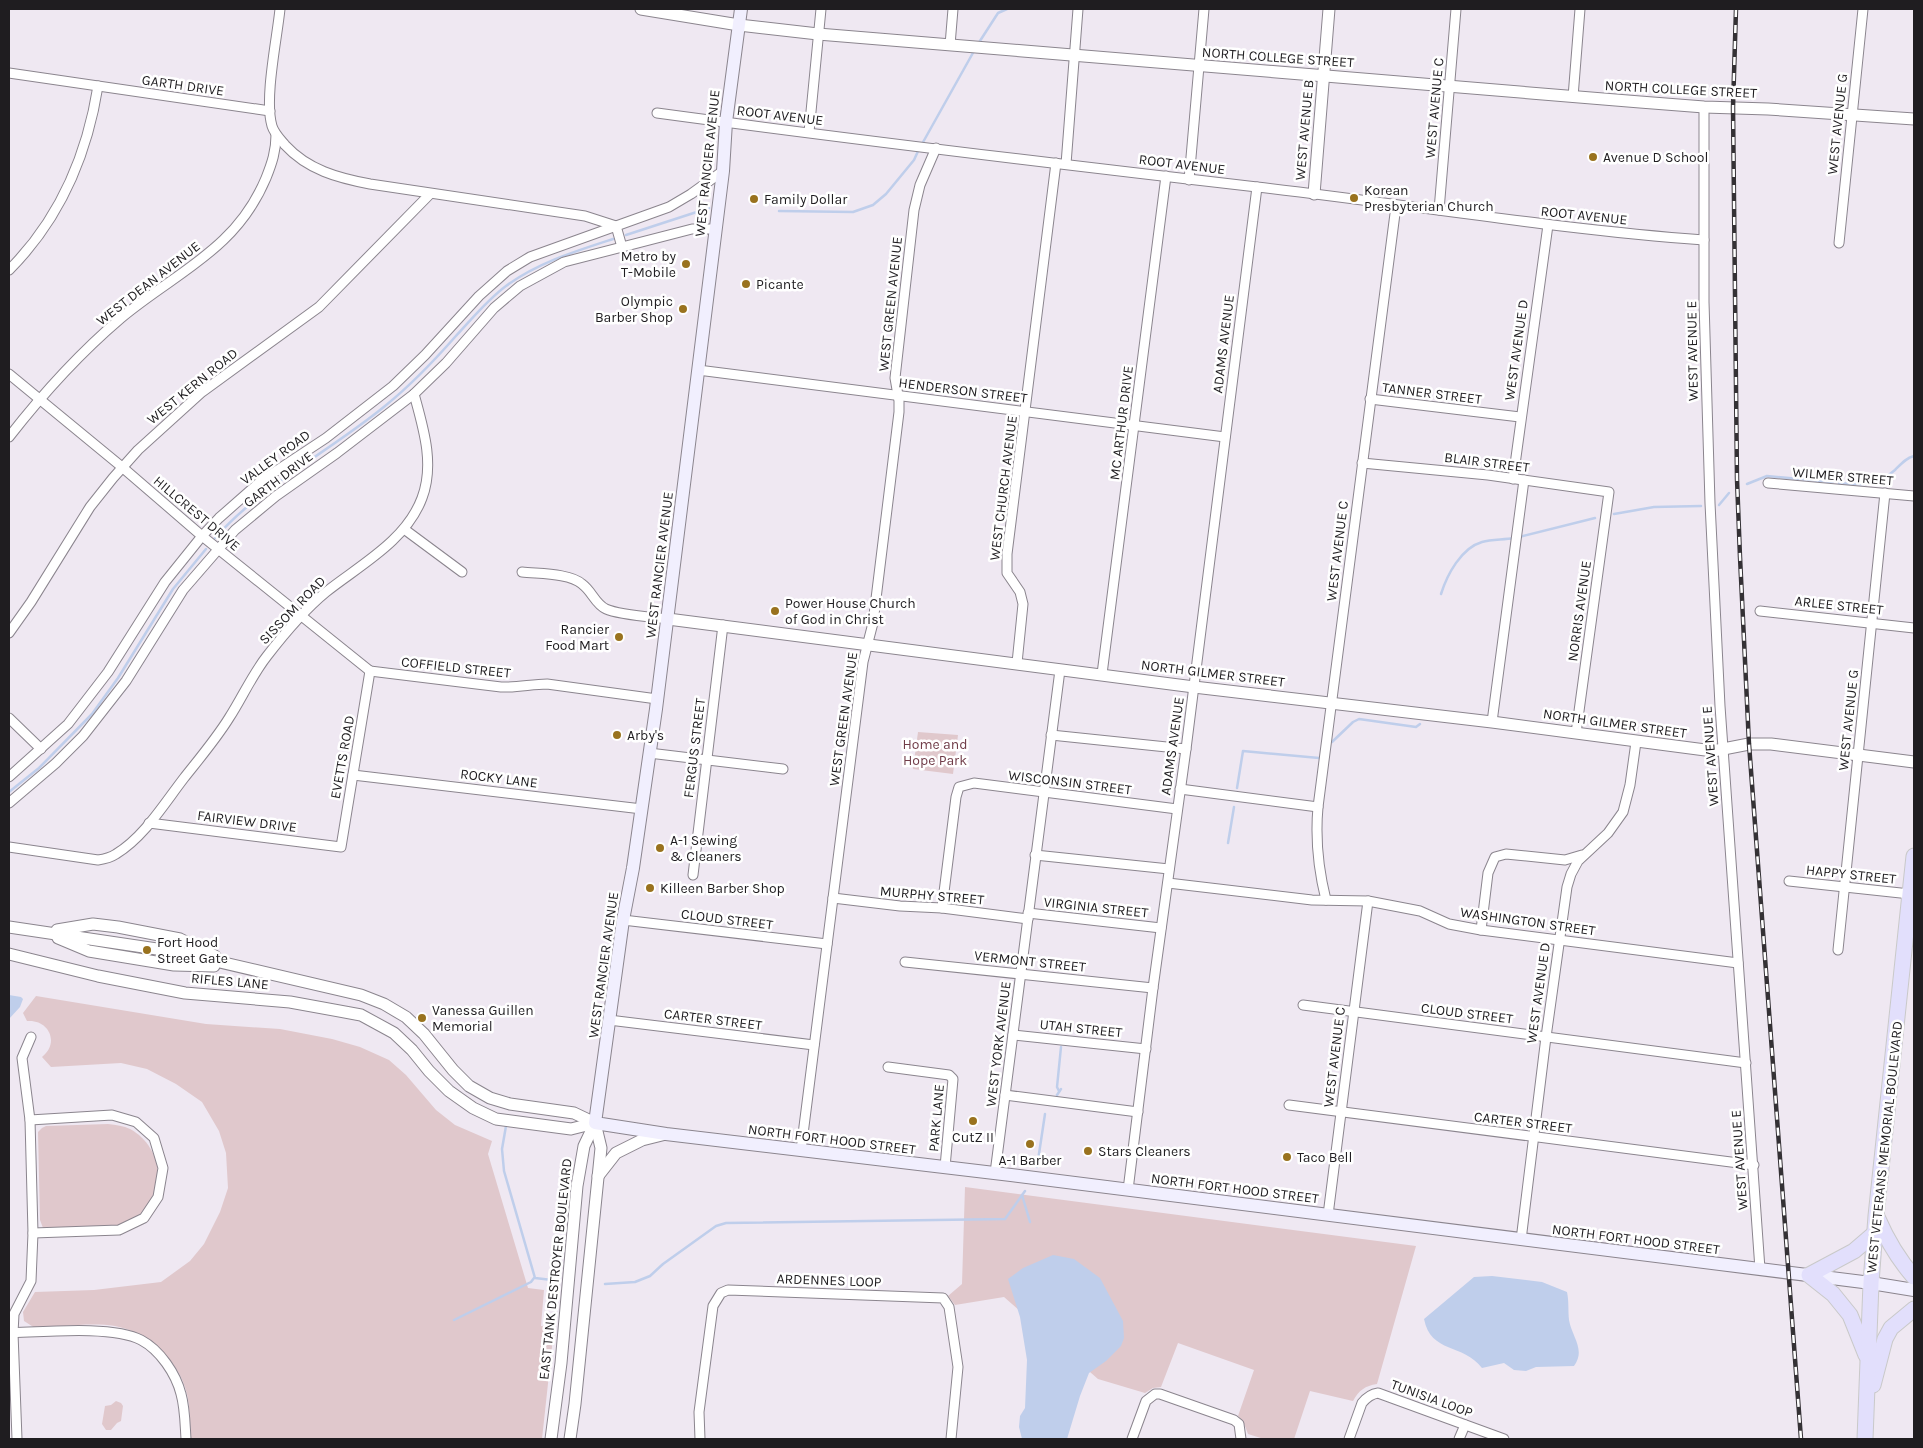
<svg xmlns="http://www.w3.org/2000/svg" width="1923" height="1448" viewBox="0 0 1923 1448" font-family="Karla,sans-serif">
<rect width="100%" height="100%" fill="#efe8f2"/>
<g fill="#e0c8cc">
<polygon points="918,732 958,735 953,774 913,769"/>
<path d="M36,996L206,1024L280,1029L332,1039L360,1047L389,1060L406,1075L436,1110L455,1125L492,1141L488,1154L528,1288L544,1290L541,1326L554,1328L542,1439H191C190,1424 190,1408 187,1394C179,1360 148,1332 115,1326C90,1322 61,1327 35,1328L24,1321L23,1312L35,1292L94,1290L161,1282L190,1261L204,1244L220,1212L228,1188L226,1153L219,1131L202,1102L176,1084L147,1069L121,1063L51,1067L42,1057C60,1043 49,1019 27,1021L23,1013Z"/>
<path d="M108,1124C116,1125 124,1126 130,1129C165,1148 168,1198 134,1219C129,1222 123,1224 116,1226C104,1229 55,1230 43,1228L40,1220L38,1132L42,1128L46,1126Z"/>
<path d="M965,1187L1416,1246L1377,1384C1365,1386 1359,1390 1353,1401L1310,1391L1294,1439H1264L1248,1434L1243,1421L1238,1416L1254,1370L1178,1343L1161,1387L1153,1388L1145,1393L1098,1379L1004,1297L955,1305L948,1296L962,1284Z"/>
<polygon points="116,1401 121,1403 123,1406 121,1421 117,1423 111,1430 106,1430 102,1424 105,1406 111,1405"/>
</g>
<g fill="#bfceeb">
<polygon points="9,995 21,997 23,999 20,1007 9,1019"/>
<polygon points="1053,1255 1074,1259 1100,1278 1123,1321 1124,1338 1121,1346 1106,1361 1089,1373 1080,1396 1067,1439 1022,1439 1019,1427 1020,1416 1025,1408 1027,1360 1020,1317 1008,1279 1023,1268"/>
<path d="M1492,1276L1542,1282L1567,1292C1569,1301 1568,1310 1569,1320C1572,1337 1586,1350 1574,1366L1536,1367L1526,1371L1514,1370L1504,1363L1482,1368C1463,1343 1431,1354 1424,1319L1474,1277Z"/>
</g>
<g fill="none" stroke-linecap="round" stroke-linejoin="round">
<g stroke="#bfceeb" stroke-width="2.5">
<polyline points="978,44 998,13 1007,9"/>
<polyline points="922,144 974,51"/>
<polyline points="779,211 853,212 873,205 886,194 914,160 919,149"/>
<polyline points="626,235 709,208"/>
<path d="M1839,483C1863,485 1876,487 1895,470C1901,464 1906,458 1914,456"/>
<polyline points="1747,484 1767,476 1833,482"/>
<polyline points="1719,505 1729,493"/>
<polyline points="1614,514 1654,507 1701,506"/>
<polyline points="1519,537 1595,518"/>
<path d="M215,538C263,484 329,452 385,406C411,385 433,362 455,337C471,320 487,300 506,286C537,263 576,251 613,239"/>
<path d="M1441,594C1447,575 1461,548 1482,542C1492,539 1503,540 1514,538"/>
<polyline points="1332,742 1353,722 1359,719 1416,727 1420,724"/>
<polyline points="1237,788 1243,751 1319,758"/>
<polyline points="9,792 39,768 92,714 118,678 173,589 206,549"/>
<polyline points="1228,843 1234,807"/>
<polyline points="1059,1091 1057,1087 1061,1047"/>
<polyline points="1057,1095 1061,1089"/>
<polyline points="506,1126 502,1149 504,1171 535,1278 552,1280"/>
<polyline points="1037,1167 1045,1114"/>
<polyline points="1022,1195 1030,1222"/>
<polyline points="605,1284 635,1282 650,1276 663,1264 716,1226 726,1223 1005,1219 1025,1191"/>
<polyline points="454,1320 531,1282 534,1278"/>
</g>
<defs>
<g id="minor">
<path d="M280,9C277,39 264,99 272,126C274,133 280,139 285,145C308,170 338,178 370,184L585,216L616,226L622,247"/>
<polyline points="950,45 953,9"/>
<polyline points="9,73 270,111"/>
<polyline points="1573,97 1580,9"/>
<polyline points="1704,107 1704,302 1710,503 1720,706 1760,1269"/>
<path d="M657,113C856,140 1057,164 1257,187C1406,204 1554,229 1704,240"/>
<polyline points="809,132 821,9"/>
<polyline points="1066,164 1078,9"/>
<polyline points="1189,180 1204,9"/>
<polyline points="1439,210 1456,9"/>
<polyline points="1839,243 1863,9"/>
<path d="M9,270C59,220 87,155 98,86"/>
<polyline points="698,370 1225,437"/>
<polyline points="9,374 122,467 202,536 370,671"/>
<polyline points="1370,399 1520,417"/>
<path d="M9,437C41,396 81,352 121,318C176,272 236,250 266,178C272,163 276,151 276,135"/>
<polyline points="1362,463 1488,475 1609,492 1576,733"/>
<polyline points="1513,479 1548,225"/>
<polyline points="1768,483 1914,496"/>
<polyline points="404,529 462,572"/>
<path d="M522,572C538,574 570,573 582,584C592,591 595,604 606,609C619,615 652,617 668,619"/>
<polyline points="1760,611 1914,628"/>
<polyline points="9,633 31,602 90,507 113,478 138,450 202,392 319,307 430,194"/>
<polyline points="1017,663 1023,604 1020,592 1007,573 1007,554 1056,163"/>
<path d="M370,671L501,687C517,688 532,684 547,684L657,699"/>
<polyline points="1102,674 1166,176"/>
<polyline points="9,718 41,749"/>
<polyline points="1492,722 1524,480"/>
<polyline points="1051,735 1186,749"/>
<polyline points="649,753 783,769"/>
<polyline points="353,775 642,809"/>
<polyline points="9,777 68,724 108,672 165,582 202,536 219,518 261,481 326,438 393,386 425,355 479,296 507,271 530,257 669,207 691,194 723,171"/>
<polyline points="1180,789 1318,807"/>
<polyline points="9,803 56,763 83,736 126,681 183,590 235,530 276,496 337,453 414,394 446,363 494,308 520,286 564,262 692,229 716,229"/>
<polyline points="149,823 341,847 370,671"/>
<path d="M9,847L98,860C105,859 110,858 116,854C144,837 164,804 184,778C199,759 216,739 229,718C242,698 252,675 267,656C284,634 304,610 326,592C360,565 406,541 422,498C435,464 423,427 414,394"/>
<polyline points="1035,855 1169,869"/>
<polyline points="693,875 723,625"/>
<polyline points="1789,881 1910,894"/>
<polyline points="1168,883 1312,900 1368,901 1420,911 1449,924 1481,930 1738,963"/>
<polyline points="833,898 900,906 942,908 1028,919"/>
<path d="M1326,900C1318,868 1315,840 1318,807L1396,206"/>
<polyline points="942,908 956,797 959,787 974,783 1177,809"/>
<polyline points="1028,913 1161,928"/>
<polyline points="623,920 827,944"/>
<polyline points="1481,930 1488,873 1495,857 1506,854 1565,860 1582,855"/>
<polyline points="1838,950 1885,493"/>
<polyline points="905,962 1153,988"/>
<polyline points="1303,1005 1746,1063"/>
<polyline points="609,1020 814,1045"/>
<polyline points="1013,1035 1146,1049"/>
<polyline points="888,1067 949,1075 953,1079 945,1167"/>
<polyline points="1005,1095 1138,1112"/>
<polyline points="1289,1105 1754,1165"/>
<polyline points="30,1120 112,1115 136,1122 154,1138 163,1168 158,1197 144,1218 119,1230 33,1233"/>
<polyline points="801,1150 863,662 873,623 899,412 899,401 895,378 914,210 920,185 936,148"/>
<polyline points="995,1173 1060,670"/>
<polyline points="1128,1190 1153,988 1186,749 1257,187"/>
<polyline points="1328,1215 1368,901"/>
<polyline points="1521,1240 1546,1037 1567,887 1571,874 1578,861 1608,833 1623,812 1630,785 1636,742"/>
<path d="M9,1333C42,1332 113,1325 141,1340C160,1350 176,1374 181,1394C185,1408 185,1424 186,1439"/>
<polyline points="17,1439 13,1333 14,1314 31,1281 33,1233 30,1120 22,1058 31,1037"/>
<polyline points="700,1439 699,1412 713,1306 721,1293 728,1290 943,1298 949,1307 958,1367 951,1439"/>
<polyline points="1132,1439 1146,1401 1155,1394 1160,1394 1234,1420 1239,1424 1241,1439"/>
<path d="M1349,1439L1362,1403C1367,1397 1371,1394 1378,1393L1504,1439"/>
<polyline points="1459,1439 1465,1425"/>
</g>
<g id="tertiary">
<polyline points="641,9 739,25 818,34 1640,102 1704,107 1768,109 1914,119"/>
<polyline points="1314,194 1329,9"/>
<polyline points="668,619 1194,687 1492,722 1713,751 1749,744 1771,744 1914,762"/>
<polyline points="9,927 177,952 361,995 384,1004 406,1017 424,1034 453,1070 469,1086 490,1098 510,1104 574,1113 595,1123"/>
<polyline points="57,930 93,924 118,927 180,939 215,956"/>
<polyline points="58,938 89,951 174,965 214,966"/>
<polyline points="9,954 98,976 185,993 290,1002 361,1015 394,1033 412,1050 429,1071 449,1091 473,1108 496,1119 571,1129 595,1123"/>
<polyline points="598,1176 616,1153 642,1140 666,1134"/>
<polyline points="551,1439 561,1363 577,1186 584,1146 595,1123"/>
<polyline points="570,1439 575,1404 601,1148 595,1123"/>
</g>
<polyline id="secondary" points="741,9 726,122 723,171 656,709 633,868 623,920 595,1123 666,1134 1011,1175 1871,1283 1914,1290"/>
<g id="primary">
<path d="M1877,1217C1887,1240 1898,1259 1914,1277"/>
<polyline points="1866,1355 1850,1315 1833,1294 1809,1275 1854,1251 1875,1233"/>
<polyline points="1873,1385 1885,1339 1891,1328 1914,1309"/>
<polyline points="1865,1439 1871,1283 1876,1216 1914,856"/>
</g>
</defs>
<use href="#minor" stroke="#8b858e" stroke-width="11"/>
<use href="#tertiary" stroke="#8b858e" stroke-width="13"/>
<use href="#secondary" stroke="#8b858e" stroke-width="14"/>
<use href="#primary" stroke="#c9c9c9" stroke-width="17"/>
<use href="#minor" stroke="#fff" stroke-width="9"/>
<use href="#tertiary" stroke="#fff" stroke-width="11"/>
<use href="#secondary" stroke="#f1effe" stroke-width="12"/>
<use href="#primary" stroke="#e2dffc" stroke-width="15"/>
<defs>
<polyline id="rail" points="1736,9 1733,107 1737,479 1740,557 1749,744 1801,1439"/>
</defs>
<use href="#rail" stroke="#343135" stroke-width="4.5"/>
<use href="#rail" stroke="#fff" stroke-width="2.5" stroke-dasharray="8" stroke-linecap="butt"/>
</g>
<g fill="#99721e" stroke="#fff" stroke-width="2">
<circle cx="1593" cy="157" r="5"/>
<circle cx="1354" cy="198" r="5"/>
<circle cx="754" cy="199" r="5"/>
<circle cx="686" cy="264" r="5"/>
<circle cx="746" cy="284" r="5"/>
<circle cx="683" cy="309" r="5"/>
<circle cx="775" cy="611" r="5"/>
<circle cx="619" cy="637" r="5"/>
<circle cx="617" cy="735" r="5"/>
<circle cx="660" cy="848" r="5"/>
<circle cx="650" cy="888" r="5"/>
<circle cx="147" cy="950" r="5"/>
<circle cx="422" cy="1018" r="5"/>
<circle cx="973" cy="1121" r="5"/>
<circle cx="1030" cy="1144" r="5"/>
<circle cx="1088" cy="1151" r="5"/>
<circle cx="1287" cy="1157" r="5"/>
</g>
<g text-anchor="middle" stroke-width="5" stroke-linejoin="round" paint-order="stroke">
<g font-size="14" fill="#1f1d20" stroke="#fff">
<text transform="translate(1278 57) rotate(4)" y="5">NORTH COLLEGE STREET</text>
<text transform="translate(183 85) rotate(8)" y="5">GARTH DRIVE</text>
<text transform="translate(1681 89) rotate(3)" y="5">NORTH COLLEGE STREET</text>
<text transform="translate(1434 108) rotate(-85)" y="5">WEST AVENUE C</text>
<text transform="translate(780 115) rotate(7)" y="5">ROOT AVENUE</text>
<text transform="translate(1837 124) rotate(-84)" y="5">WEST AVENUE G</text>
<text transform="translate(1304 130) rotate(-85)" y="5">WEST AVENUE B</text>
<text transform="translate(707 163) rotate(-84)" y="5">WEST RANCIER AVENUE</text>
<text transform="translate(1182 164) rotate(7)" y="5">ROOT AVENUE</text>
<text transform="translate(1584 215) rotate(6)" y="5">ROOT AVENUE</text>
<text transform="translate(148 283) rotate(-38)" y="5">WEST DEAN AVENUE</text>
<text transform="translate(890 304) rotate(-84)" y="5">WEST GREEN AVENUE</text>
<text transform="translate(1223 344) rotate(-83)" y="5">ADAMS AVENUE</text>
<text transform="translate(1516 350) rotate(-82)" y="5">WEST AVENUE D</text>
<text transform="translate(1692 351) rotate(-91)" y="5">WEST AVENUE E</text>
<text transform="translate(192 386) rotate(-39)" y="5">WEST KERN ROAD</text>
<text transform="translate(963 390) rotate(7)" y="5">HENDERSON STREET</text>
<text transform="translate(1432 393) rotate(7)" y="5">TANNER STREET</text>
<text transform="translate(1121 423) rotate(-83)" y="5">MC ARTHUR DRIVE</text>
<text transform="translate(275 457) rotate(-36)" y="5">VALLEY ROAD</text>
<text transform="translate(1487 462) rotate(7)" y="5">BLAIR STREET</text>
<text transform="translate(1843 476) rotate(5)" y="5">WILMER STREET</text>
<text transform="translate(278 479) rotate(-37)" y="5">GARTH DRIVE</text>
<text transform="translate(1003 488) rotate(-83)" y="5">WEST CHURCH AVENUE</text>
<text transform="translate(197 513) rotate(40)" y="5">HILLCREST DRIVE</text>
<text transform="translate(1337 551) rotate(-83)" y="5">WEST AVENUE C</text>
<text transform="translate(659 565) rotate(-83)" y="5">WEST RANCIER AVENUE</text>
<text transform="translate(1839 605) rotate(6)" y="5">ARLEE STREET</text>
<text transform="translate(292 610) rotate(-46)" y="5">SISSOM ROAD</text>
<text transform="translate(1579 611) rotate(-82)" y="5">NORRIS AVENUE</text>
<text transform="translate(456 667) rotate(6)" y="5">COFFIELD STREET</text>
<text transform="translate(1213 673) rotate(7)" y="5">NORTH GILMER STREET</text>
<text transform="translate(843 719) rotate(-82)" y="5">WEST GREEN AVENUE</text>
<text transform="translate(1848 720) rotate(-84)" y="5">WEST AVENUE G</text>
<text transform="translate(1615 723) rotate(8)" y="5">NORTH GILMER STREET</text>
<text transform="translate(1172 746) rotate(-82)" y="5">ADAMS AVENUE</text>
<text transform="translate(694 748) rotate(-83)" y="5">FERGUS STREET</text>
<text transform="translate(1710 756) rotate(-94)" y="5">WEST AVENUE E</text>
<text transform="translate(342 757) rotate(-80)" y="5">EVETTS ROAD</text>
<text transform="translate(499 778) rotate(7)" y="5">ROCKY LANE</text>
<text transform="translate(1070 782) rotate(7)" y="5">WISCONSIN STREET</text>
<text transform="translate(247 821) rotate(7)" y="5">FAIRVIEW DRIVE</text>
<text transform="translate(1851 874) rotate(6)" y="5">HAPPY STREET</text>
<text transform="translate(932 895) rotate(5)" y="5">MURPHY STREET</text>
<text transform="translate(1096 907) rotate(6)" y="5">VIRGINIA STREET</text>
<text transform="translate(727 919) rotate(7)" y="5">CLOUD STREET</text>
<text transform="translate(1528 921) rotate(8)" y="5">WASHINGTON STREET</text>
<text transform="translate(1030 961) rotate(6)" y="5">VERMONT STREET</text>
<text transform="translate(603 965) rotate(-82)" y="5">WEST RANCIER AVENUE</text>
<text transform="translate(230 981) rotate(5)" y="5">RIFLES LANE</text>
<text transform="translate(1538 993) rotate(-82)" y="5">WEST AVENUE D</text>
<text transform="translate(1467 1013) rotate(7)" y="5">CLOUD STREET</text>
<text transform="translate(713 1019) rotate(7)" y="5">CARTER STREET</text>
<text transform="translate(1081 1028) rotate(6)" y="5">UTAH STREET</text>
<text transform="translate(998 1044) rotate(-83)" y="5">WEST YORK AVENUE</text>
<text transform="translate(1334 1057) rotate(-83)" y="5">WEST AVENUE C</text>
<text transform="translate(936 1118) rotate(-85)" y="5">PARK LANE</text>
<text transform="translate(1523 1122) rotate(7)" y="5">CARTER STREET</text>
<text transform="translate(832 1139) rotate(7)" y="5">NORTH FORT HOOD STREET</text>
<text transform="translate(1884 1147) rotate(-84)" y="5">WEST VETERANS MEMORIAL BOULEVARD</text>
<text transform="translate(1739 1160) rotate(-94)" y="5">WEST AVENUE E</text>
<text transform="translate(1235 1188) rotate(7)" y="5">NORTH FORT HOOD STREET</text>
<text transform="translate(1636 1239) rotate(7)" y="5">NORTH FORT HOOD STREET</text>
<text transform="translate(555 1269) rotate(-84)" y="5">EAST TANK DESTROYER BOULEVARD</text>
<text transform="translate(829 1280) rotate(2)" y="5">ARDENNES LOOP</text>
<text transform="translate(1432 1398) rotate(20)" y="5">TUNISIA LOOP</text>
</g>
<g font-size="14" fill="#1f1d20" stroke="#fff" text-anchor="start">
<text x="1603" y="162">Avenue D School</text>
<text x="1364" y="195">Korean<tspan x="1364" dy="16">Presbyterian Church</tspan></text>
<text x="764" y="204">Family Dollar</text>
<text x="676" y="261" text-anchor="end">Metro by<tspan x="676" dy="16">T-Mobile</tspan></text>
<text x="756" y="289">Picante</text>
<text x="673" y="306" text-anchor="end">Olympic<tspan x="673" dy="16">Barber Shop</tspan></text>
<text x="785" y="608">Power House Church<tspan x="785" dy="16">of God in Christ</tspan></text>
<text x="609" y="634" text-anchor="end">Rancier<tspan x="609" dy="16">Food Mart</tspan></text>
<text x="627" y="740">Arby's</text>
<text x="670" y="845">A-1 Sewing<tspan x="670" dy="16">&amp; Cleaners</tspan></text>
<text x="660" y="893">Killeen Barber Shop</text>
<text x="157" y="947">Fort Hood<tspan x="157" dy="16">Street Gate</tspan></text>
<text x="432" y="1015">Vanessa Guillen<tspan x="432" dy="16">Memorial</tspan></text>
<text x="973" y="1142" text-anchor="middle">CutZ II</text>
<text x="1098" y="1156">Stars Cleaners</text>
<text x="1297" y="1162">Taco Bell</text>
<text x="1030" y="1165" text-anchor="middle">A-1 Barber</text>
</g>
<g font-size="14" fill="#703c48" stroke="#fff">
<text x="935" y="749">Home and<tspan x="935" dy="16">Hope Park</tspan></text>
</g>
</g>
<rect width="1923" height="1448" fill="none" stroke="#1f1d20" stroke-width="20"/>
</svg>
